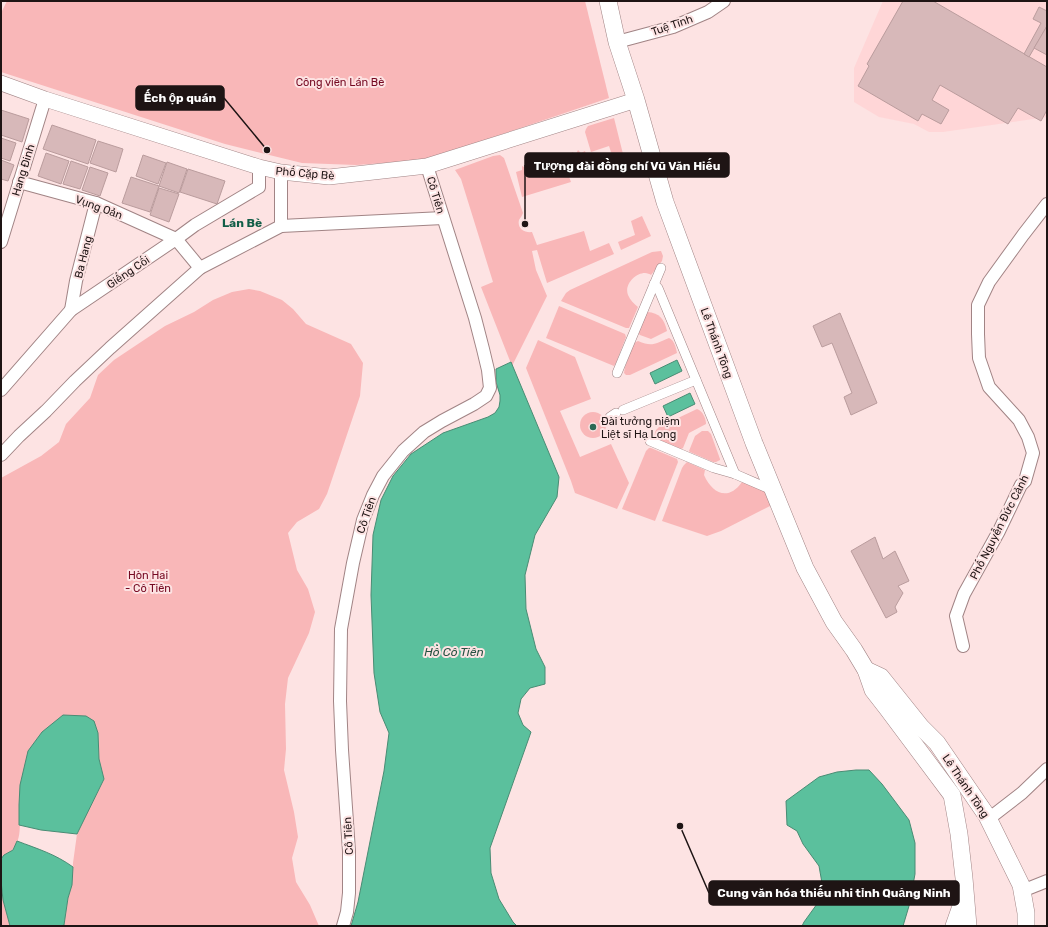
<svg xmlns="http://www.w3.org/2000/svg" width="1048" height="927" viewBox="0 0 1048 927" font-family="Rubik,sans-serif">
<rect width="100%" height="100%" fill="#fde3e3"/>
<polygon fill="#ffd6d7" points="883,1 1047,1 1047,117 943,132 929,132 914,124 879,117 854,102 854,68"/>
<g fill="#f9b7b8">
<polygon points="7,1 585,1 609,98 426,160 356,165 302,163 225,144 1,72 1,13"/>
<polygon points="614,118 624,158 614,161 609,146 591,152 585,132 586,129 588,126"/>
<polygon points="578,150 581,153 585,151 586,154 564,163 571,182 522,197 516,172 522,170 522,166 526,168 528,165 531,166 533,163 536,165 539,161 542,164 544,160 548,163 550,159 553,161 555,157 560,160 561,155 564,157 566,153 570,156 572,152 576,154"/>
<path d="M500,155L504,158L523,213C522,216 520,218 519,220C517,228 524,233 532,232L537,245L584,231L590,251L609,243L614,254L547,283L537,250L532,251L536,270L547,296L512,366L481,287L493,282L461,179L455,170L493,156Z"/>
<polygon points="642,216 651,236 621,250 618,242 635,235 631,221"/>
<path d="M661,251L663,256L662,261L651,275C650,274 647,273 645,273C635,273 624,285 628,295C630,300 634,304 638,307L629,328H626L561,301L566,293L570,290L652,252Z"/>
<path d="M249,289L260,291L282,300L293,309L306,324L351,344L363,363L360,396L327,494L319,509L297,522L288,533L297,570L308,589L315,612L309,633L288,678L285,704L286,749L284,770L294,812L298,837L292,858L296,882L310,905L319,926H62L64,925L68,898L72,885L73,863L77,834L104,779L99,759L98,733L19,805C19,820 23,837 13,849C10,853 4,854 1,859V478L41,456L59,442L66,424L90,398L98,375L114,360L165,326L194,312L213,300L232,292Z"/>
<polygon points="559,306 625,334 626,337 616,363 614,366 546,338"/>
<path d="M647,312C660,313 664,319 667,331L651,339L640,335L638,333Z"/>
<path d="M669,338C674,340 676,347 677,353L630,375H626L624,373L625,367L634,343L638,341C652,347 655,344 669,338Z"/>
<polygon points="538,340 575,357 591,399 560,411 580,457 611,444 629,483 617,509 575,493 571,481 526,368"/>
<path d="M697,409C703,411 706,419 706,424L689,433L683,448L681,449L653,438L656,430L659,427Z"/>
<circle cx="593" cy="425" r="13"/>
<polygon points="702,431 708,431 711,434 720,459 720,460 716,462 713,462 690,452 689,451 695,436"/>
<polygon points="649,448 651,448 677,459 678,462 655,521 622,509 646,451"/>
<path d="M687,462L705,470L704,475C712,493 728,502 742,482L750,484L767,491L772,505L721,531L707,536L662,521L682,468L684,465Z"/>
<polygon points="1,881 3,900 10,926 1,926"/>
</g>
<g fill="#5bc09d" stroke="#498c74">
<polygon points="677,360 682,371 655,384 650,373"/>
<polygon points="511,362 559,477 557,497 535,535 525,575 526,609 536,649 545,667 545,684 530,688 521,699 518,713 523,725 531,732 490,848 491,873 499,899 513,922 517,926 351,926 358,902 384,771 389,733 380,712 374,673 371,595 373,535 381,500 393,476 411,454 443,433 488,417 495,413 499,407 500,401 500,395 496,382 496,369"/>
<polygon points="690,393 695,404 668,417 663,406"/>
<polygon points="63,715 86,716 94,721 98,733 99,759 104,779 77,834 41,830 19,825 19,805 20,785 28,751 42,732"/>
<polygon points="856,770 869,770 882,784 909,820 915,843 915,874 909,906 903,926 802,926 804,922 817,904 822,883 819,866 803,844 797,831 787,825 786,801 819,777 837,772"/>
<path d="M17,841C38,849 55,854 73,867L72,885L68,898L64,925L62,926H10L3,900L1,881V859L4,855L13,850Z"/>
</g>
<g fill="#d7b8b9" stroke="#ba9c9d">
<polygon points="903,1 933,1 1047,67 1047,110 1041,121 1018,108 1008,124 940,85 932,100 949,110 941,124 922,114 918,121 858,86 869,66 867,64"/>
<polygon points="1039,7 1047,11 1047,26 1029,57 1024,54 1041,23 1033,19"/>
<polygon points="1047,26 1047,55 1034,48"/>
<polygon points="1,110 29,119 22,142 1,135"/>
<polygon points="52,125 96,140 88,164 43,149"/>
<polygon points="1,138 16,143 10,161 1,158"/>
<polygon points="98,141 123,149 116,172 90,163"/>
<polygon points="46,153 69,161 61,184 38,176"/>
<polygon points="143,155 166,163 158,184 136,176"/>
<polygon points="1,160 14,165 8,181 1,179"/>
<polygon points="71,161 88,167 80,189 63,184"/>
<polygon points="167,162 187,169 179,193 159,186"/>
<polygon points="90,167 108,173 100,196 82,190"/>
<polygon points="188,169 225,181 217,204 180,192"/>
<polygon points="131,177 159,186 150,212 122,203"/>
<polygon points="159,188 179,194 169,222 150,215"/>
<polygon points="840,313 877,403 851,415 844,397 852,393 832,343 822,347 813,326"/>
<polygon points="875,537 883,559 895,551 909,581 898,586 903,593 895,607 897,612 886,618 851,551"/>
</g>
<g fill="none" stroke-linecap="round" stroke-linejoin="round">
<defs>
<g id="pedestrian">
<polyline points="654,284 658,288 735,474"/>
<polyline points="617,373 661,268"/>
<polyline points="623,410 696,380"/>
<polyline points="610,417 616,413"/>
<polyline points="650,441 714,468 735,474 772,490"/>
</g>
<g id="minor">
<polyline points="617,42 673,27 708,12 724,1"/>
<polyline points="281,172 281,226"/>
<polyline points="19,182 96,203 176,239 200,268"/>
<polyline points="1,242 45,99"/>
<polyline points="71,310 76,281 96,203"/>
<polyline points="1,390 71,310 176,239 195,225 259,187 259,167"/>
<polyline points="1,455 19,436 46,411 75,381 110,348 200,268 281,226 443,218"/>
<polyline points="963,646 956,616 964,594 999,531 1021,485 1025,481 1033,453 1028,437 1019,420 989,387 979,358 978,334 978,305 989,282 1023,235 1047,204"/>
<polyline points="987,816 991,817 1022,793 1047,769"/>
<polyline points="1022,891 1047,881"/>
<polyline points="343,926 347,912 349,893 349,851 342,750 340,701 341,629 353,563 363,520 373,495 383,476 403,451 424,432 442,421 474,404 486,396 490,388 488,370 483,349 475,318 427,166"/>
</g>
<g id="tertiary">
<polyline points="1,83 45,99 259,167 281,172 329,177 427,166 636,100"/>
<polyline points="953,926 965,892"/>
</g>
<g id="secondary">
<polyline points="608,1 617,42 636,100 665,202 754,443 805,568 834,622 854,650 866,670 873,690 887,708 952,795 959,834 964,878 968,926"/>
<polyline points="866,670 881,677 921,727 937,743 987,816 1021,885 1026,913 1026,926"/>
</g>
</defs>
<use href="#pedestrian" stroke="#a18485" stroke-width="10"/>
<use href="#minor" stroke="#a18485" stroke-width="14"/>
<use href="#tertiary" stroke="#a18485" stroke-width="16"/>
<use href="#secondary" stroke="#a18485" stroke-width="18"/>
<use href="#pedestrian" stroke="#fff" stroke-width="9"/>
<use href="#minor" stroke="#fff" stroke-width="12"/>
<use href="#tertiary" stroke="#fff" stroke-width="15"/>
<use href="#secondary" stroke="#fff" stroke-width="17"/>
</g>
<circle fill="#2c6955" stroke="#fde3e3" stroke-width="1.5" cx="593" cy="427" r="4"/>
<g text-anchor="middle" stroke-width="4" stroke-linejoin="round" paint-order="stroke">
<g font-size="11" fill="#1e1414" stroke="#fde3e3">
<text transform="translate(672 25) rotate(-19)" y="4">Tuệ Tĩnh</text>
<text transform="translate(23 170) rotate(-73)" y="4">Hang Đinh</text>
<text transform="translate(305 173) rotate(5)" y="4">Phố Cặp Bè</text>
<text transform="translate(436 195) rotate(73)" y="4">Cô Tiên</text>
<text transform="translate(99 207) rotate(20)" y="4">Vụng Oản</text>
<text transform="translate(83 257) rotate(-76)" y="4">Ba Hang</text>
<text transform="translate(128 272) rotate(-34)" y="4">Giếng Cối</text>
<text transform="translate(717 343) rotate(70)" y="4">Lê Thánh Tông</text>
<text transform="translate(366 515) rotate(-71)" y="4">Cô Tiên</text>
<text transform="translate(999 527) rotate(-63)" y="4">Phố Nguyễn Đức Cảnh</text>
<text transform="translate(966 786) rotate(56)" y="4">Lê Thánh Tông</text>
<text transform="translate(348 836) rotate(-93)" y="4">Cô Tiên</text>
</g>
<g font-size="11" fill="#750821" stroke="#fde3e3">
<text x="340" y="86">Công viên Lán Bè</text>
<text x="148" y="579">Hòn Hai<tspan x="148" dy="13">- Cô Tiên</tspan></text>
</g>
<g font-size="11" fill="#1e1414" stroke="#fde3e3" text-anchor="start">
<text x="601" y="425">Đài tưởng niệm<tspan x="601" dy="13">Liệt sĩ Hạ Long</tspan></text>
</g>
<g font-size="12" font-weight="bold" fill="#125e48" stroke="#fde3e3">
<text x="242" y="227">Lán Bè</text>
</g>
<g font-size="12" font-style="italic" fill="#265142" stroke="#fde3e3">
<text x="454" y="656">Hồ Cô Tiên</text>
</g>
</g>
<path fill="none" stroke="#1e1414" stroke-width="1.5" d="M267 150L224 98M525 224L525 165M680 826L709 893"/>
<g fill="#1e1414" stroke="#fde3e3" stroke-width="1.5">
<circle cx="267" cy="150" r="4"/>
<circle cx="525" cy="224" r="4"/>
<circle cx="680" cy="826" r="4"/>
</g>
<g fill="#1e1414" stroke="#1e1414" stroke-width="1.5">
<rect x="136" y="86" width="88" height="24" rx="4"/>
<rect x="525" y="153" width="204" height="24" rx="4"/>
<rect x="709" y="881" width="250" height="24" rx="4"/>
</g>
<g font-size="12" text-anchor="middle" font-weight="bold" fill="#fff">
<text x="180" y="102">Ếch ộp quán</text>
<text x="627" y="170">Tượng đài đồng chí Vũ Văn Hiếu</text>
<text x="834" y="897">Cung văn hóa thiếu nhi tỉnh Quảng Ninh</text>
</g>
<rect width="1048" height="927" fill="none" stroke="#1e1414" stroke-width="4"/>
</svg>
